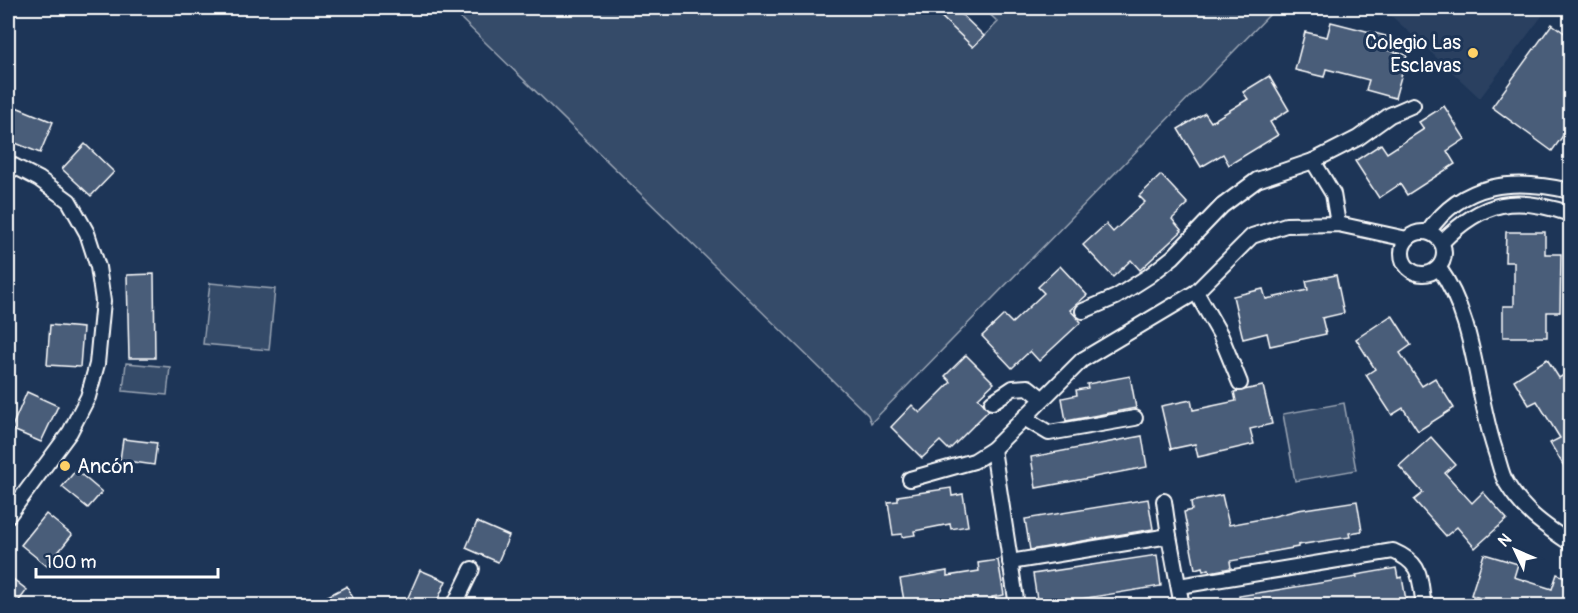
<svg xmlns="http://www.w3.org/2000/svg" width="1578" height="613" viewBox="0 0 1578 613" font-family="Pangolin,sans-serif">
<rect width="100%" height="100%" fill="#1d3557"/>
<filter id="ink" filterUnits="userSpaceOnUse"><feTurbulence type="fractalNoise" baseFrequency=".0167" numOctaves="2"/><feDisplacementMap in="SourceGraphic" scale="12" xChannelSelector="R" yChannelSelector="G"/><feConvolveMatrix kernelMatrix="1 2 1 2 8 2 1 2 1" color-interpolation-filters="sRGB"/></filter>
<g filter="url(#ink)">
<polygon fill="#2a4161" points="1383,8 1548,8 1480,98"/>
<g fill="#364b69" stroke="#9aa5b4" stroke-width="1.5">
<polygon points="450,8 895,8 905,16 914,8 932,8 973,47 998,22 983,8 1055,8 1063,11 1069,8 1276,8 871,423 868,415"/>
<polygon points="210,283 275,289 269,350 203,344"/>
<polygon points="126,363 170,367 167,395 123,391"/>
<polygon points="1344,403 1356,470 1295,481 1283,414"/>
</g>
<g fill="#4a5d79" stroke="#fff" stroke-width="1.5">
<polygon points="932,8 955,8 984,36 973,47"/>
<polygon points="1331,22 1386,36 1383,49 1407,55 1395,98 1366,90 1369,80 1326,69 1324,77 1295,70 1305,32 1327,37"/>
<polygon points="1552,24 1570,37 1570,126 1552,151 1492,107"/>
<polygon points="1269,76 1289,110 1270,122 1278,135 1229,165 1223,154 1201,167 1178,129 1205,113 1211,122 1248,99 1243,92"/>
<polygon points="1444,106 1465,139 1447,151 1455,164 1407,195 1400,184 1379,198 1355,161 1381,144 1387,153 1424,129 1419,122"/>
<polygon points="16,107 53,122 40,153 8,140 8,128"/>
<polygon points="85,144 114,172 91,196 62,169"/>
<polygon points="1161,175 1188,204 1172,219 1182,231 1140,270 1131,260 1113,277 1083,245 1106,224 1113,232 1145,202 1139,196"/>
<polygon points="1506,232 1545,232 1545,254 1561,254 1560,312 1547,312 1547,337 1503,337 1503,306 1514,306 1514,262 1505,262"/>
<polygon points="1060,266 1087,295 1070,310 1081,322 1039,361 1030,351 1012,368 982,336 1004,315 1012,323 1044,293 1038,287"/>
<polygon points="154,274 155,358 129,358 127,275"/>
<polygon points="1336,275 1344,313 1322,318 1326,334 1270,346 1267,333 1243,339 1233,296 1263,289 1266,299 1308,290 1306,281"/>
<polygon points="1392,315 1411,345 1400,353 1422,386 1435,378 1454,408 1418,431 1403,408 1392,415 1366,375 1375,369 1356,339"/>
<polygon points="50,325 83,328 80,367 47,365"/>
<polygon points="966,355 994,383 978,398 989,410 949,450 940,441 922,458 891,427 912,405 920,413 951,382 945,376"/>
<polygon points="1547,359 1559,378 1570,371 1570,476 1550,443 1560,438 1537,401 1529,405 1514,380"/>
<polygon points="1130,376 1136,408 1066,421 1062,398 1077,395 1076,390 1088,388 1087,384"/>
<polygon points="1263,386 1272,424 1250,429 1254,444 1198,457 1195,444 1171,449 1161,406 1191,400 1193,410 1236,401 1234,392"/>
<polygon points="27,392 58,406 41,442 11,429"/>
<polygon points="1142,436 1147,467 1036,488 1031,457"/>
<polygon points="1431,437 1455,464 1445,473 1472,503 1483,492 1507,519 1475,548 1457,527 1446,536 1414,500 1423,493 1399,466"/>
<polygon points="123,439 157,443 154,465 120,460"/>
<polygon points="76,470 102,492 88,508 62,487"/>
<polygon points="951,488 952,496 963,494 968,526 951,529 950,524 914,531 915,535 902,537 902,534 893,535 888,502 898,501 898,496"/>
<polygon points="1222,495 1229,525 1267,518 1298,510 1357,501 1362,531 1349,533 1350,537 1298,545 1298,547 1265,553 1266,555 1230,561 1231,568 1210,572 1209,569 1203,571 1202,567 1195,569 1184,512 1192,510 1191,502"/>
<polygon points="1148,499 1153,529 1030,550 1025,519"/>
<polygon points="46,514 72,535 47,566 21,545"/>
<polygon points="477,522 509,536 498,562 466,548"/>
<polygon points="1484,554 1518,564 1514,577 1552,589 1557,574 1570,579 1570,606 1503,606 1471,595"/>
<polygon points="1157,555 1161,586 1038,606 1033,574"/>
<polygon points="998,560 1004,595 992,597 993,601 962,606 905,606 900,579 947,571 947,576 979,571 978,563"/>
<polygon points="1396,568 1398,578 1402,577 1407,606 1241,606 1239,596 1357,577 1356,575"/>
<polygon points="420,570 446,581 435,606 415,606 406,602"/>
<polygon points="8,575 27,590 15,606 8,606"/>
<polygon points="347,586 357,606 309,606"/>
</g>
<g fill="none" stroke-linecap="round" stroke-linejoin="round">
<defs>
<g id="minor">
<polyline points="1313,161 1333,194 1338,224"/>
<polyline points="8,163 39,179 69,201 87,233 98,267 103,301 97,364 88,397 70,432 8,516"/>
<circle cx="1423" cy="253" r="21"/>
<path d="M1428,232C1463,181 1515,178 1570,191"/>
<path d="M1442,242C1483,200 1516,195 1570,214"/>
<path d="M1439,268C1476,320 1475,390 1495,450C1499,461 1501,475 1507,484C1524,512 1544,525 1570,543"/>
<polyline points="1196,292 1220,334 1240,383"/>
<polyline points="1083,311 1116,297 1149,276 1173,257 1222,206 1257,180 1313,161 1358,138 1390,115 1413,105"/>
<polyline points="992,402 1013,388 1028,387 1043,399"/>
<polyline points="1024,418 1049,433 1135,418"/>
<polyline points="993,449 1017,606"/>
<polyline points="910,479 974,461 993,449 1082,360 1196,292 1252,236 1286,225 1338,224 1407,239"/>
<polyline points="1164,501 1169,536 1182,606"/>
<polyline points="1010,562 1169,536"/>
<path d="M1179,586L1393,551C1423,564 1419,577 1424,606"/>
<polyline points="454,606 472,569"/>
</g>
</defs>
<use href="#minor" stroke="#fff" stroke-width="18"/>
<use href="#minor" stroke="#1d3557" stroke-width="14"/>
</g>
</g>
<g fill="#ffd166" stroke="#1d3557" stroke-width="2">
<circle cx="1473" cy="53" r="6"/>
<circle cx="65" cy="466" r="6"/>
</g>
<g text-anchor="middle" stroke-width="6" stroke-linejoin="round" paint-order="stroke">
<g font-size="20" fill="#fff" stroke="#1d3557" text-anchor="end">
<text x="1461" y="49">Colegio Las<tspan x="1461" dy="23">Esclavas</tspan></text>
<text x="77" y="473" text-anchor="start">Ancón</text>
</g>
</g>
<rect width="1578" height="613" fill="none" stroke="#1d3557" stroke-width="30"/>
<rect x="15" y="15" width="1548" height="583" fill="none" stroke="#fff" stroke-width="2" filter="url(#ink)"/>
<g transform="translate(1515 550) rotate(314)" stroke="#1d3557" stroke-width="4.5" paint-order="stroke">
<path d="M0-4.5L10 22L0 15L-10 22Z" fill="#ffffff"/>
<text y="-9" font-size="16" font-weight="bold" text-anchor="middle" fill="#ffffff">N</text>
</g>
<path d="M36 568v9h182v-9" fill="none" stroke="#ffffff" stroke-width="3"/>
<text x="45" y="568" font-size="18" fill="#ffffff" stroke="#1d3557" stroke-width="4.5" paint-order="stroke">100 m</text>
</svg>
